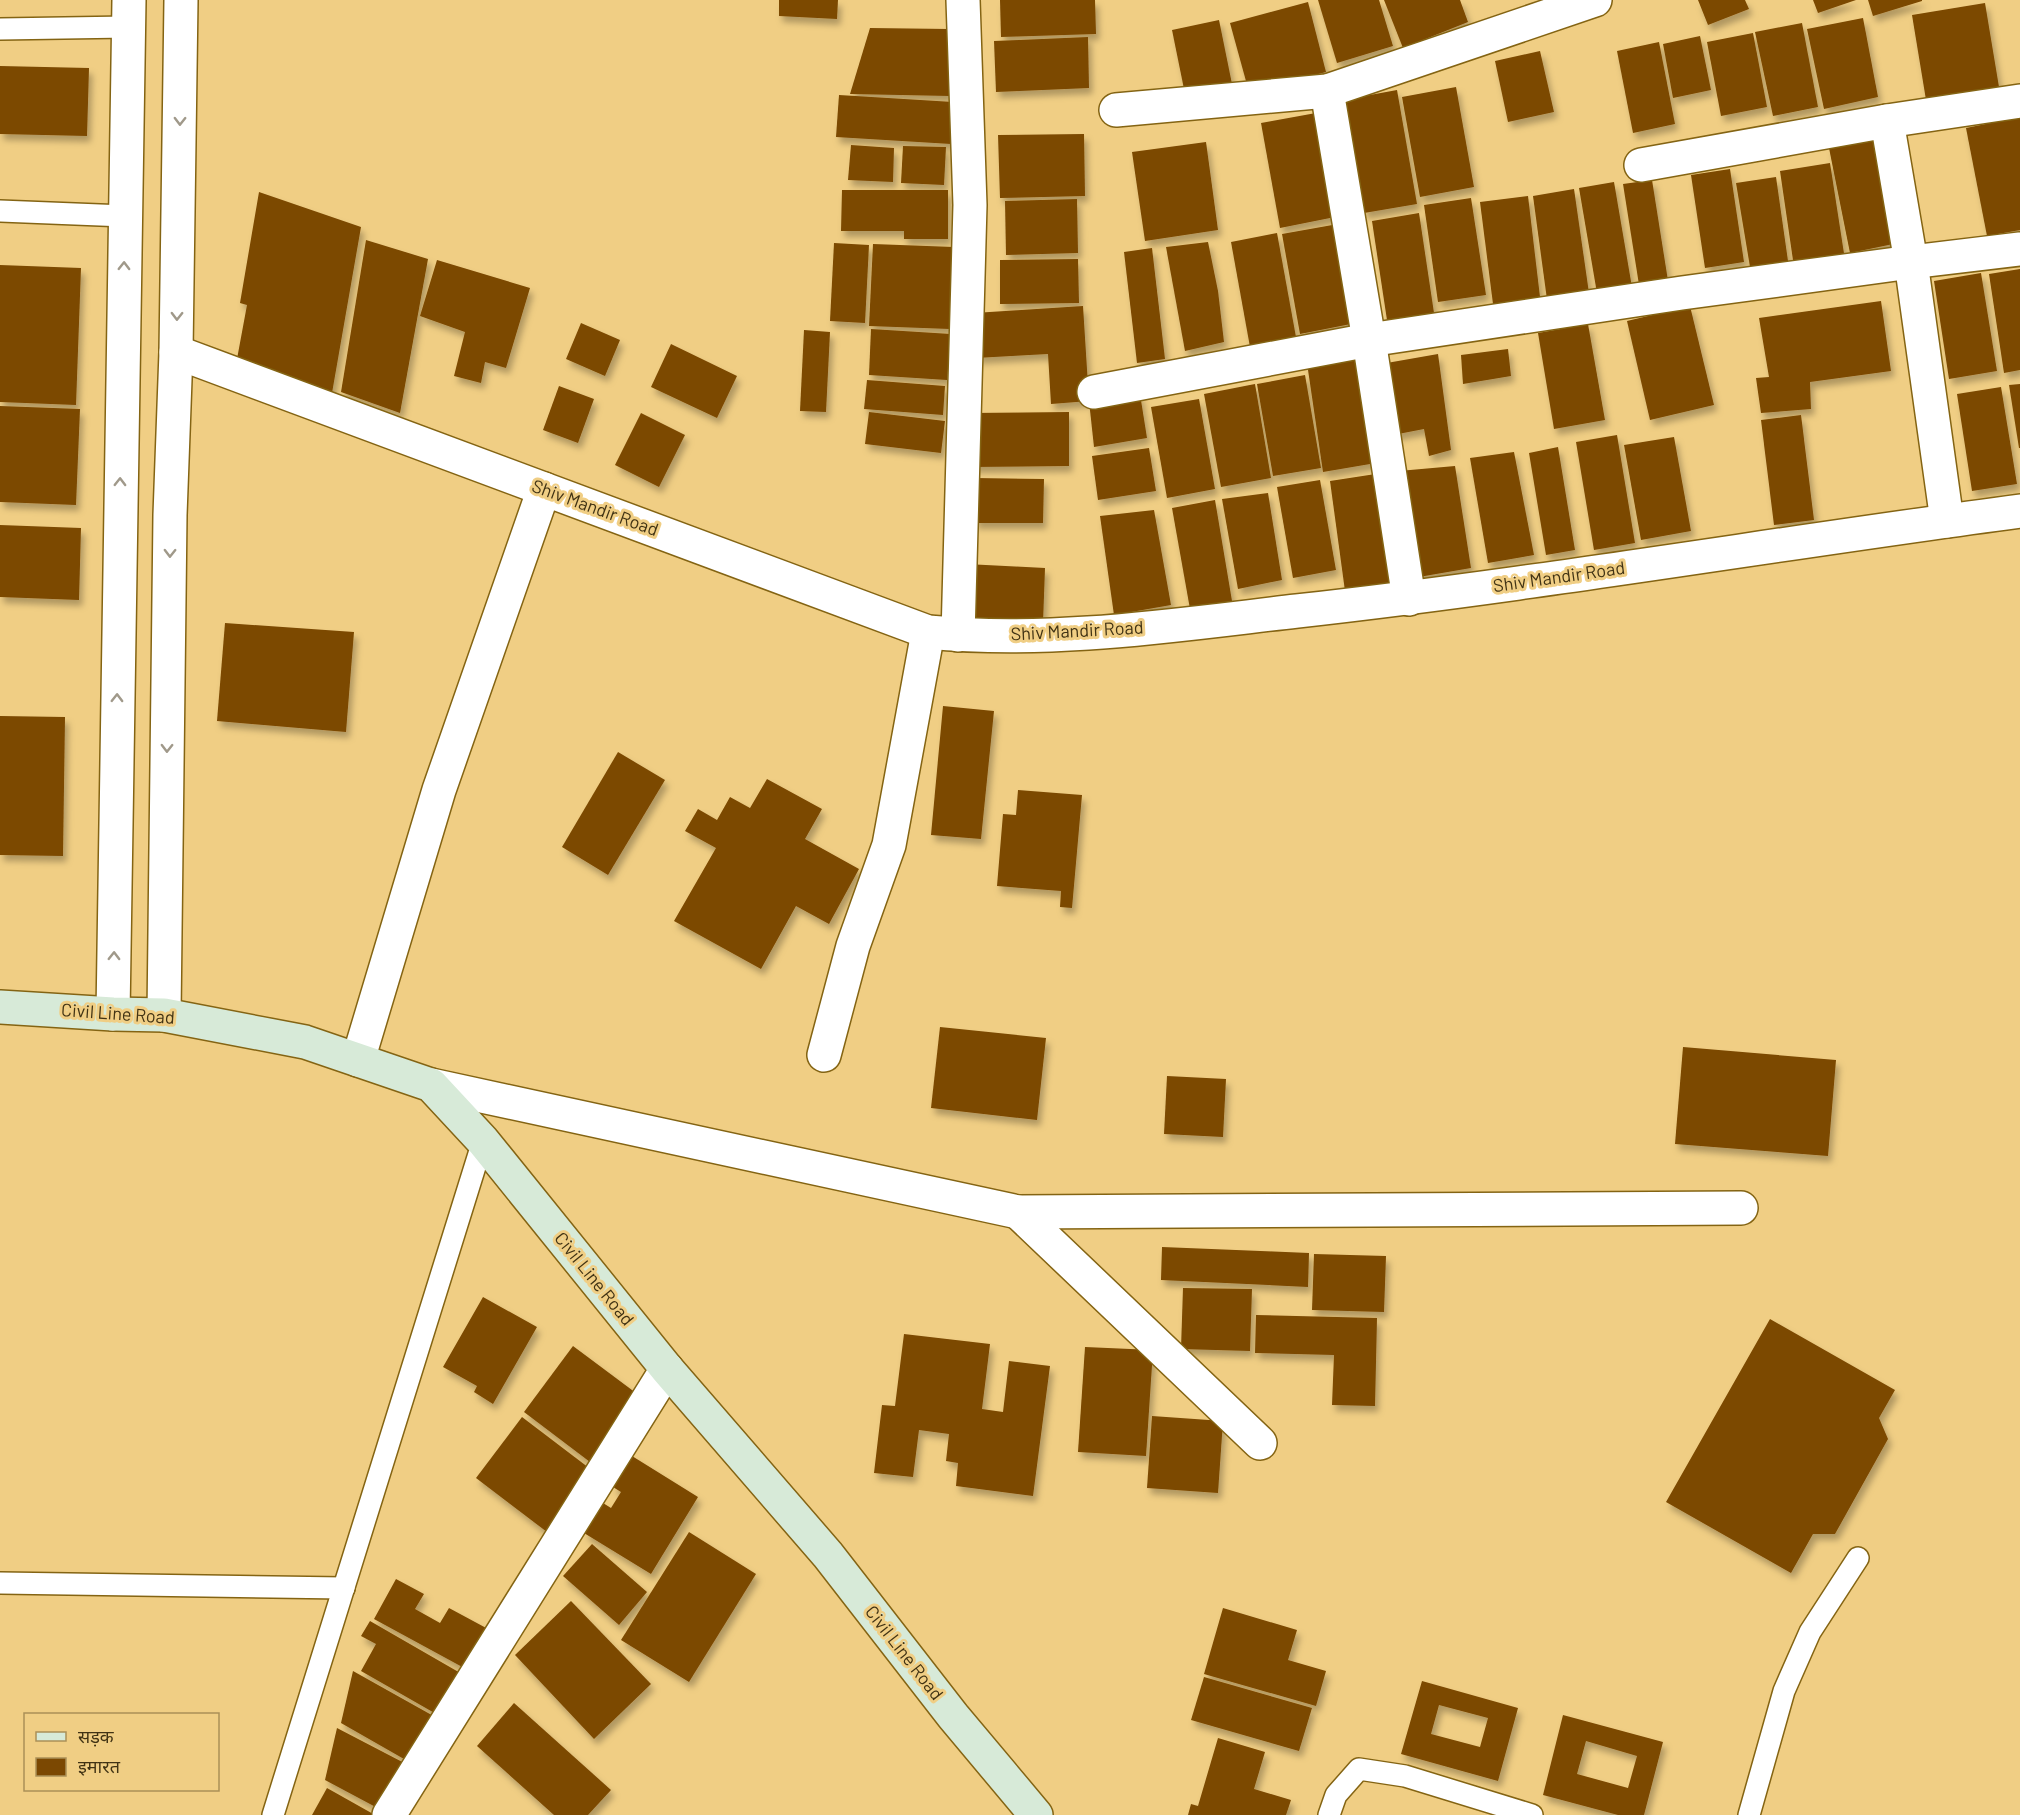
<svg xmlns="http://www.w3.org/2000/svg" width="2020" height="1815" viewBox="0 0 2020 1815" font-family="Barlow,'Noto Sans Devanagari',sans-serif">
<defs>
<filter id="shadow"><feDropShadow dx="3.5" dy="6" stdDeviation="3" flood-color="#0004"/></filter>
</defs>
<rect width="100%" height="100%" fill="#f0ce84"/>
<g fill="#7b4802" fill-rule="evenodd" filter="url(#shadow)">
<polygon points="779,0 838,0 837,19 779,16"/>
<polygon points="1000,0 1095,0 1096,34 1001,37"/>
<polygon points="1318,0 1379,0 1393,46 1337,63"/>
<polygon points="1384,0 1460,0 1468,22 1403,48"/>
<polygon points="1698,0 1745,0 1749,9 1708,25"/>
<polygon points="1813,0 1856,0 1818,13"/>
<polygon points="1868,0 1922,0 1922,1 1873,16"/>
<polygon points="1308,2 1326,72 1249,92 1230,23"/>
<polygon points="1985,3 2001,99 1928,112 1912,15"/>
<polygon points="1863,18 1878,97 1824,109 1807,29"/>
<polygon points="1219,20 1232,84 1185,94 1172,30"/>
<polygon points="1802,23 1818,107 1773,116 1755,32"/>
<polygon points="870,28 949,29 950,96 850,94"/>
<polygon points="1753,33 1767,107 1721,116 1707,42"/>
<polygon points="1700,36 1711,90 1673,98 1663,44"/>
<polygon points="1088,37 1089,88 996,92 994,41"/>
<polygon points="1659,42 1675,124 1633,133 1617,51"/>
<polygon points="1540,51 1554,112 1508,122 1495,61"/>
<polygon points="0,66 89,68 87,136 0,134"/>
<polygon points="1456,87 1474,187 1420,197 1402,97"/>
<polygon points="1397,90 1417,204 1364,213 1343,100"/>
<polygon points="839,95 953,102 951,144 836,137"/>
<polygon points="1316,113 1335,217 1280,228 1261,123"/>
<polygon points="2020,117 2020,230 1987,236 1966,128"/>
<polygon points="1084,134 1085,196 1000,198 998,135"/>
<polygon points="1876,138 1898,243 1850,253 1829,148"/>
<polygon points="1206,142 1218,230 1145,241 1132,152"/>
<polygon points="851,145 894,148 893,182 848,180"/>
<polygon points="903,146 946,147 944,185 901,183"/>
<polygon points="1830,163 1845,260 1794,267 1780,171"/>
<polygon points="1730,169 1744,262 1705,268 1691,175"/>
<polygon points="1776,177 1788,261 1750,267 1736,183"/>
<polygon points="1652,180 1669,287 1640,291 1623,184"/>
<polygon points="1614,182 1633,293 1598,299 1579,188"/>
<polygon points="1574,189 1590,300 1548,307 1533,196"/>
<polygon points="842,190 948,190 948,239 904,239 904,231 841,231"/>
<polygon points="259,192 361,227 332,393 237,359 247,305 240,303"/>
<polygon points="1528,196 1540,297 1493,304 1480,202"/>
<polygon points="1471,198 1486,295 1438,302 1424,205"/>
<polygon points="1077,199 1078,253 1006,255 1005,201"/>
<polygon points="1419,213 1434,313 1387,320 1372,221"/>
<polygon points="1338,224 1356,323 1300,334 1282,234"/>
<polygon points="1277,233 1296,337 1250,347 1231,242"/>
<polygon points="366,240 428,259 400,413 341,392"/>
<polygon points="1208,242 1218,291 1224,342 1185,351 1166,247"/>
<polygon points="834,243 869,245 865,323 830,321"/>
<polygon points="873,244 954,247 950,329 869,326"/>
<polygon points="1152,248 1165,359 1137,363 1124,252"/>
<polygon points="1078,259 1079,303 1000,304 1000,260"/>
<polygon points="437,260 530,288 506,368 485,362 481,383 454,376 465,332 420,316"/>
<polygon points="0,265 81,268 76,405 0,402"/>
<polygon points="2020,269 2020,370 2004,373 1989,274"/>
<polygon points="1981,273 1997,371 1949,379 1934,281"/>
<polygon points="1881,301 1891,371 1810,382 1811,409 1761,413 1756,378 1769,377 1759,318"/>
<polygon points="1083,306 1089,401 1051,404 1048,354 976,358 974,313"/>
<polygon points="1690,306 1714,405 1650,420 1627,321"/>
<polygon points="581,323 620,340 605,376 566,359"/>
<polygon points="1588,324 1605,420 1554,429 1538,333"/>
<polygon points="871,329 951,334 947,380 869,375"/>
<polygon points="804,330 830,332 826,412 800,411"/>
<polygon points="671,344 737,376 717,418 651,387"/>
<polygon points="1508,349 1511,376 1463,384 1461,355"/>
<polygon points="1360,354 1376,463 1323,472 1307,363"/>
<polygon points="1438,354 1451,450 1429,456 1424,429 1393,435 1381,364"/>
<polygon points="1305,375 1321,468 1273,476 1257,384"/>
<polygon points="867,380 945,386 943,415 864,409"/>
<polygon points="1255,384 1271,478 1221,487 1204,394"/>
<polygon points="2020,384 2020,448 2019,448 2009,385"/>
<polygon points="559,386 594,399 578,443 543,430"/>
<polygon points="2001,387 2017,484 1972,491 1957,394"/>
<polygon points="1140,394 1147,438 1094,447 1089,401"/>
<polygon points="1199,399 1215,489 1167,498 1151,407"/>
<polygon points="0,406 80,409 76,505 0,502"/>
<polygon points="869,412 945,421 941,453 865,444"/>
<polygon points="1069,412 1069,466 970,467 970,413"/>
<polygon points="641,413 685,435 659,487 615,465"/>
<polygon points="1801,415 1814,520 1774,525 1761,420"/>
<polygon points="1617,435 1635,543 1594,550 1576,442"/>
<polygon points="1674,437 1691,531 1641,540 1624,445"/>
<polygon points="1558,447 1575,550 1546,555 1529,453"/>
<polygon points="1149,448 1156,491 1098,500 1092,456"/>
<polygon points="1514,452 1534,555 1488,563 1470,458"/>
<polygon points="1455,466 1471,568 1413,578 1399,471"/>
<polygon points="1382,473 1397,584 1345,591 1330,481"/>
<polygon points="974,478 1044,479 1043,523 974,523"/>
<polygon points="1320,480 1336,570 1293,578 1277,487"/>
<polygon points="1268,493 1282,580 1238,589 1222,499"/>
<polygon points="1215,500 1232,601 1190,609 1172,508"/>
<polygon points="1154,510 1171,605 1114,615 1100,516"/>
<polygon points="0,525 81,528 79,600 0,597"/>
<polygon points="966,564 1045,568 1043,623 966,619"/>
<polygon points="225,623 354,632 346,732 217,721"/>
<polygon points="943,706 994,711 981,839 931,835"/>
<polygon points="0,716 65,717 63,856 0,855"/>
<polygon points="618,752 665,780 608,875 562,847"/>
<polygon points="767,779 822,809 805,839 859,869 829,924 796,906 761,969 674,921 716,848 685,831 698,809 717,820 730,797 750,808"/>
<polygon points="1018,790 1082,795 1072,908 1060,907 1061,891 997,886 1003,814 1016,815"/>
<polygon points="940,1027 1046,1038 1037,1120 931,1108"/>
<polygon points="1683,1047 1836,1060 1828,1156 1675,1144"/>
<polygon points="1167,1076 1226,1079 1223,1137 1164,1134"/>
<polygon points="1162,1247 1309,1253 1308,1287 1161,1280"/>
<polygon points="1314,1254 1386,1256 1384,1312 1312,1310"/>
<polygon points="1183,1288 1252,1289 1250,1351 1181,1349"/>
<polygon points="483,1297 537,1327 493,1404 474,1392 477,1386 443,1367"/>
<polygon points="1256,1315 1377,1318 1375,1406 1332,1405 1334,1355 1255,1353"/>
<polygon points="1770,1319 1895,1390 1879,1418 1888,1439 1835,1534 1813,1534 1791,1573 1666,1502"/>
<polygon points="904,1334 990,1344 982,1409 1003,1412 1009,1361 1050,1366 1033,1496 956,1486 958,1463 946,1461 949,1434 919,1430 913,1477 874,1473 882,1405 895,1406"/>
<polygon points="573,1346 644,1399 594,1465 524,1412"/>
<polygon points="1085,1347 1153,1350 1146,1456 1078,1452"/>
<polygon points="1152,1416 1223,1421 1218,1493 1147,1488"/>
<polygon points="522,1417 593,1471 547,1532 476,1478"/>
<polygon points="632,1456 698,1497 651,1574 584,1533 603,1503 611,1508 621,1492 613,1487"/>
<polygon points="689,1532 756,1574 689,1682 621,1640"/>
<polygon points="592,1544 647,1592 619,1625 563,1576"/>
<polygon points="396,1579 424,1594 415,1609 440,1623 449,1608 488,1629 466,1669 374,1619"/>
<polygon points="571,1601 651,1684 594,1739 515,1655"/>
<polygon points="1223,1608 1297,1630 1288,1660 1326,1671 1316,1706 1204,1674"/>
<polygon points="370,1621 462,1674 438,1715 361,1671 376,1644 361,1636"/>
<polygon points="353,1671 437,1718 411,1763 341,1723"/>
<polygon points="1204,1677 1312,1708 1299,1751 1191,1720"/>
<path d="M1422,1681L1518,1708L1498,1781L1401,1754ZM1439,1705L1488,1718L1480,1747L1431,1734Z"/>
<polygon points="514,1703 611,1790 588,1815 554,1815 477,1746"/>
<path d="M1563,1715L1663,1742L1644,1815H1618L1543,1795ZM1586,1741L1637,1756L1628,1788L1577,1774Z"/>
<polygon points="337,1728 410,1766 385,1812 325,1780"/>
<polygon points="1218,1738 1265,1752 1254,1789 1291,1800 1286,1815 1188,1815 1191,1804 1198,1806"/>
<polygon points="327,1788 375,1815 312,1815"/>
</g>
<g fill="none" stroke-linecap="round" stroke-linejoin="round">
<defs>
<g id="lane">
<polyline points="0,29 128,27"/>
<polyline points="0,211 125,216"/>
<polyline points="0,1583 344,1588"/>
<polyline points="273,1815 483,1141"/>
<polyline points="1329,1815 1336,1795 1359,1769 1405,1776 1532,1815"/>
<polyline points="1749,1815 1784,1691 1810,1632 1858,1558"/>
</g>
<g id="street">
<polyline points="1327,91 1369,340 1409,599"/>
<polyline points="1116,110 1327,91 1595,0"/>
<polyline points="1887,121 1911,262 1947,521"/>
<polyline points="1641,165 1887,121 2020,101"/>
<path d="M176,352L928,632C1051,644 1175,625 1297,611C1539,584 1779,543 2020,511"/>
<polyline points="1094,392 1369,340 1682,293 1911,262 2020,249"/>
<polyline points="958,635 970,205 963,0"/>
<polyline points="113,1014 129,0"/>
<polyline points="164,1015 170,515 176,352 181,0"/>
<polyline points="824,1055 853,946 889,845 928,632"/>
<polyline points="358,1060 439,790 544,489"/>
<polyline points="431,1085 1018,1212 1741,1208"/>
<polyline points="1018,1212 1260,1443"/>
<polyline points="389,1815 667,1369"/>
</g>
<polyline id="secondary" points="0,1007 113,1014 164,1015 305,1042 431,1085 483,1141 667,1369 828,1555 953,1716 1036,1815"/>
</defs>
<use href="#lane" stroke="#846413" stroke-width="24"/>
<use href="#street" stroke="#846413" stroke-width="36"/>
<use href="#secondary" stroke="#846413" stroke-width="36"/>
<use href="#lane" stroke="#fff" stroke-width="21"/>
<use href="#street" stroke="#fff" stroke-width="33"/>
<use href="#secondary" stroke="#d7ead8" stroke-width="33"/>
</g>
<defs><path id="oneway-chevron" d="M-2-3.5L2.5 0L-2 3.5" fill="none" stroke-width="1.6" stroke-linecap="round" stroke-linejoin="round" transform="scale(1.5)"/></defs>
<g stroke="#a0998a">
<use href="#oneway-chevron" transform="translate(180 121) rotate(91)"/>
<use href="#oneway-chevron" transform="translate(124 266) rotate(-89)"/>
<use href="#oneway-chevron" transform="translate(177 316) rotate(91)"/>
<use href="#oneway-chevron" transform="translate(120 482) rotate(-89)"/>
<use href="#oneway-chevron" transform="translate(170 553) rotate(91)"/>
<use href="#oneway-chevron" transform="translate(117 698) rotate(-89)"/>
<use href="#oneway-chevron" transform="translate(167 748) rotate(91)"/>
<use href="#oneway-chevron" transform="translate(114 956) rotate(-89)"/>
</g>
<g text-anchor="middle" stroke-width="6" stroke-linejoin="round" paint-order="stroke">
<g font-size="18" fill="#413314" stroke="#f0ce84">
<text transform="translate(595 508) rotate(20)" y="6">Shiv Mandir Road</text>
<text transform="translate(1559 577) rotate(-8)" y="6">Shiv Mandir Road</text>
<text transform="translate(1077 631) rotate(-3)" y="6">Shiv Mandir Road</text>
<text transform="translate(118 1014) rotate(4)" y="6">Civil Line Road</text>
<text transform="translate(594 1279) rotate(51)" y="6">Civil Line Road</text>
<text transform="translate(904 1653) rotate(52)" y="6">Civil Line Road</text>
</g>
</g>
<rect x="24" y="1713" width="195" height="78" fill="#f0ce84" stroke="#aa9057" stroke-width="1.5"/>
<rect x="36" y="1732" width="30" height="9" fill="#d7ead8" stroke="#aa9057" stroke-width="1.5"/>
<text x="78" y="1743" font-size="18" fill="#413314">सड़क</text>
<rect x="36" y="1758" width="30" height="18" fill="#7b4802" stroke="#aa9057" stroke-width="1.5"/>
<text x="78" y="1773" font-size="18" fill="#413314">इमारत</text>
</svg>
